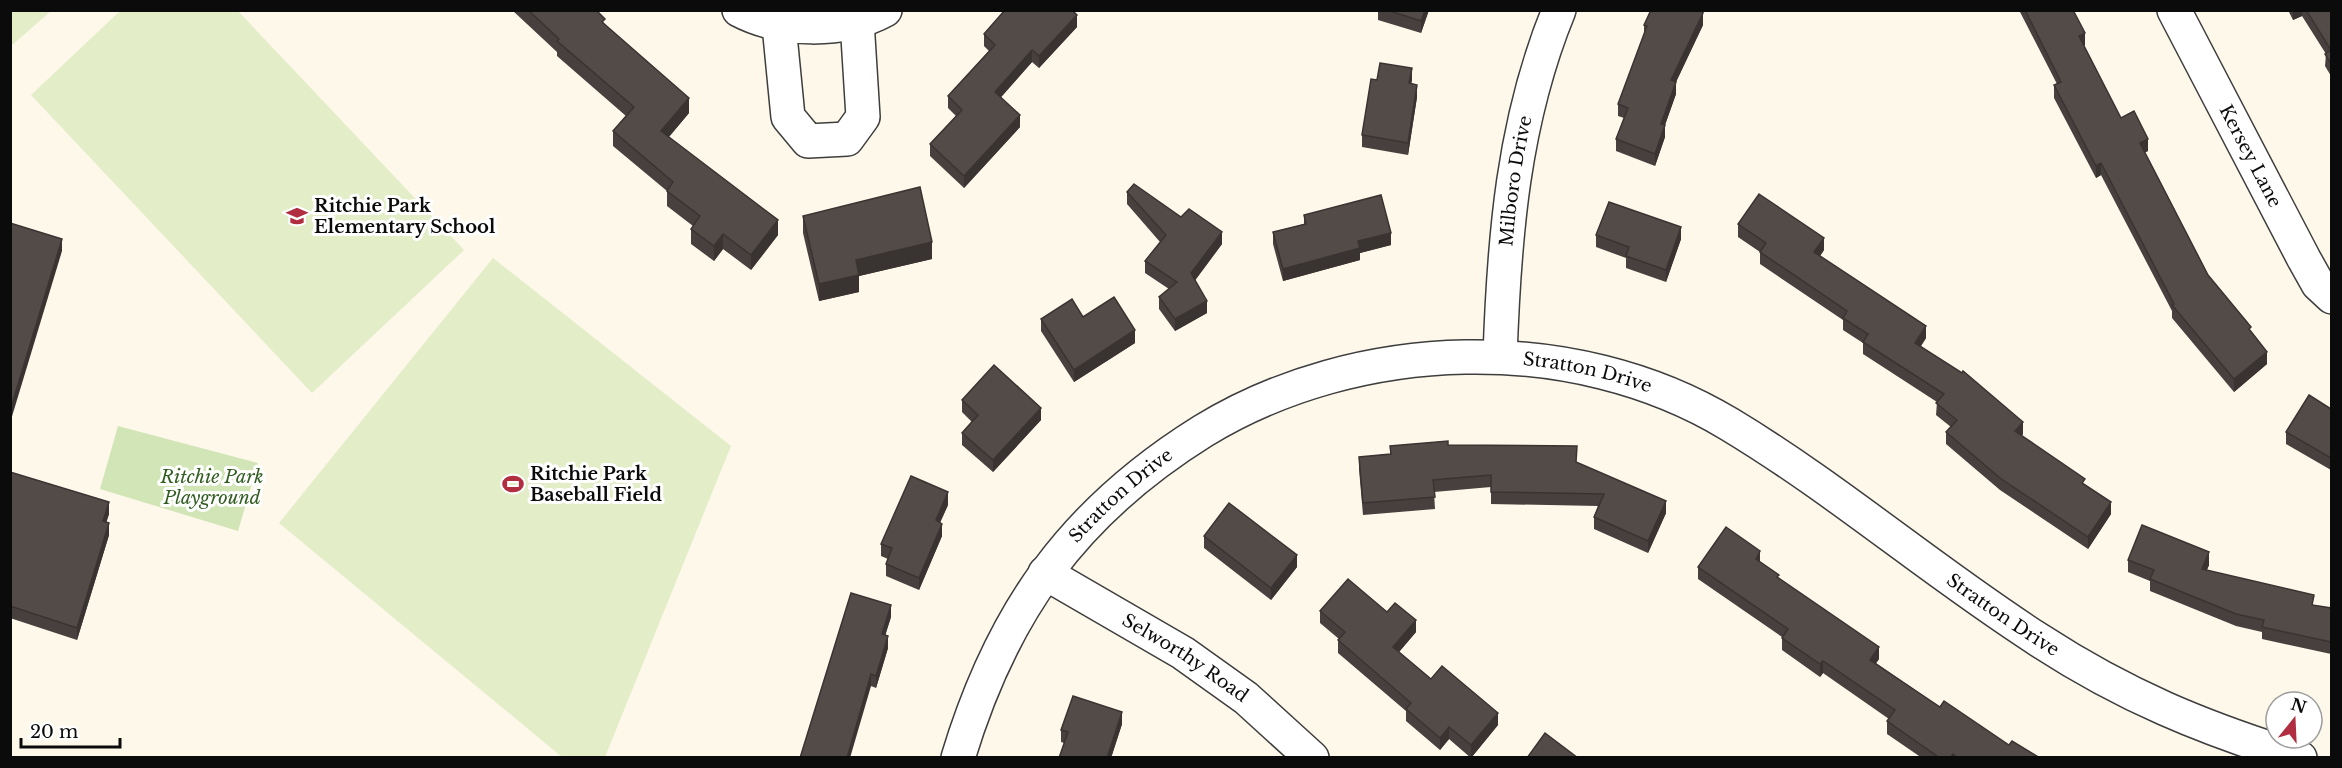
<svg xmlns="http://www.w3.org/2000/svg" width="2342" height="768" viewBox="0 0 2342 768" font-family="'Libre Baskerville',serif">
<rect width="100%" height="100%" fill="#fdf8ea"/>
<polygon fill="#d2e5b7" points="118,426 258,463 238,531 100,489"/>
<g fill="#e3edc8">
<polygon points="11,10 51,10 51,11 11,46"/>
<polygon points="120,11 238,11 464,250 312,393 31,95"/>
<polygon points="493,258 731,446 605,757 562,757 279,523"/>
</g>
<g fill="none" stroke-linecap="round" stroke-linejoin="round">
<defs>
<g id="minor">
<path d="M739,10C781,32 843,33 885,10"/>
<path id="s1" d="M2174,10L2304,259L2318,284L2332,297"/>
<polyline points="779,25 788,117 808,141 847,139 863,117 857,21"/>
<path id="s2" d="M1500,357C1504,238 1513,122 1559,10"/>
<path id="s3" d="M1045,573L1183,653L1246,698L1312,758"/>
<path id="s4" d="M958,758C1002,612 1073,512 1203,431C1357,337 1573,330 1729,424C1837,489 1933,572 2039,640C2125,696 2203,728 2300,758"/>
</g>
</defs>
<use href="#minor" stroke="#3e3e3e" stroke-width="36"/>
<use href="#minor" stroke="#fff" stroke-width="33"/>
</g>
<g fill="#47403e">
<polygon points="512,10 596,10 605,25 689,113 669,137 778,235 751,270 723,249 714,261 691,244 691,229 693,226 667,206 667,191 613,146 613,131 626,116 557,56 557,52"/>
<polygon points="1005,10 1073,10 1077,27 1039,68 1032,62 1001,97 1020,127 964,188 930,156 930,144 956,116 948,108 948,96 989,51 984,46 984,34"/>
<polygon points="1378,10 1429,10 1421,33 1378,20"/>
<polygon points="2019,10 2073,10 2085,45 2084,46 2121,118 2148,151 2145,152 2208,275 2251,332 2267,364 2234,392 2172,318 2172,311 2101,175 2096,178 2054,98 2054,85 2057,84"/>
<polygon points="2288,10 2331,10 2331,76 2325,66 2326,54 2302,16 2293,20"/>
<polygon points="1703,14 1703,25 1676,82 1676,94 1665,125 1665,137 1655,166 1616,151 1616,139 1624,118 1618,116 1618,104 1644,34 1644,25"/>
<polygon points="1377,80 1412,80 1411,83 1417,97 1408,155 1362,147 1362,135"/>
<polygon points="1127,192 1181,217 1222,244 1195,280 1207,313 1175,331 1159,309 1159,297 1169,289 1145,273 1145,261 1160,242 1127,204"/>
<polygon points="1304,215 1391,245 1360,253 1360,260 1283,281 1273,244 1273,232 1304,224"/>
<polygon points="803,216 932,259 859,276 859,292 819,301 803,233"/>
<polygon points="1738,224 1824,250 1820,256 1926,338 1921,346 2023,434 2021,436 2085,485 2111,514 2088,549 2000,490 1946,444 1946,432 1951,427 1936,415 1937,402 1863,354 1863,343 1843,330 1843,320 1760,264 1760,252 1738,237"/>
<polygon points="1596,235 1681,239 1666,282 1626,268 1626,258 1596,247"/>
<polygon points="1083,317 1135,343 1074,382 1041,331 1041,319"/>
<polygon points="962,400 1041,420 993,472 962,445 962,433 972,422 962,412"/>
<polygon points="2331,409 2331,470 2286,444 2286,432"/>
<polygon points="1448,445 1577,462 1666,513 1648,553 1594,529 1594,517 1598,506 1491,504 1491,487 1434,492 1435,509 1363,515 1359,469 1359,457 1390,454 1390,446"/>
<polygon points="10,472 109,514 106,522 109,535 77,640 10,618"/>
<polygon points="948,505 940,522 942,536 919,590 886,576 886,564 888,559 881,556 881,544"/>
<polygon points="1204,536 1297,567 1271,600 1204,548"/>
<polygon points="2128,560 2209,565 2207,570 2314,605 2331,608 2331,654 2262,639 2262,632 2236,626 2150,591 2150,581 2128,572"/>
<polygon points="1760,562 1779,578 1879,659 1876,663 1940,707 2009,745 2040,758 1922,758 1887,734 1887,721 1889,719 1823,673 1820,677 1782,650 1782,637 1698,579 1698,567"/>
<polygon points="1320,611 1387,612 1416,632 1399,652 1431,679 1498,725 1471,758 1449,739 1440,750 1406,721 1406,711 1338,653 1338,640 1339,639 1320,623"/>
<polygon points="891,617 885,635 888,648 876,688 871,686 800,758"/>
<polygon points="1122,724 1111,758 1059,758 1064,743 1061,742 1061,730"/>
</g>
<g fill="#393432">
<polygon points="1425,10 1429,10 1421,33 1421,21"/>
<polygon points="1699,10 1704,10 1703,14 1703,25 1676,82 1676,94 1661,136 1661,124 1671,80"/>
<polygon points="2293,10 2302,10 2302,16 2293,20"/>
<polygon points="1077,15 1077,27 1039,68 1039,56"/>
<polygon points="2085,33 2085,45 2079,48 2079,36"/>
<polygon points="1032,50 1032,62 995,104 995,92"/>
<polygon points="1412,68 1412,80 1409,95 1409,83"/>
<polygon points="1417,85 1417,97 1408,155 1408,143"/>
<polygon points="689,98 689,113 661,146 661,131"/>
<polygon points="1020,115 1020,127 964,188 964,176"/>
<polygon points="1665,125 1665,137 1655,166 1655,154"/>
<polygon points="2148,139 2148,151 2140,155 2140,143"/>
<polygon points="2101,163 2101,175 2096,178 2096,166"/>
<polygon points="778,220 778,235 751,270 751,255"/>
<polygon points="1681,227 1681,239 1666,282 1666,270"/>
<polygon points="1222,232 1222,244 1191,286 1191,273"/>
<polygon points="1391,233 1391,245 1360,253 1360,260 1283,281 1283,269 1358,241"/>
<polygon points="723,234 723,249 714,261 714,246"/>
<polygon points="1824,238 1824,250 1814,265 1814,252"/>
<polygon points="62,239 62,251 10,423 10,411"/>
<polygon points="932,242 932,259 859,276 859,292 819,301 819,284 856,260"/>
<polygon points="1207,301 1207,313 1175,331 1175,319"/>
<polygon points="1926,326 1926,338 1915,355 1915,343"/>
<polygon points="1135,330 1135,343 1074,382 1074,370"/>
<polygon points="2267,352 2267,364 2234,392 2234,379"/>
<polygon points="1041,408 1041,420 993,472 993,460"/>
<polygon points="2023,422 2023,434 2015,443 2015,431"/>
<polygon points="948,492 948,505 936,532 936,520"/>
<polygon points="1666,501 1666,513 1648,553 1648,541"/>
<polygon points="109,502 109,514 103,533 103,521"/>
<polygon points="2111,502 2111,514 2088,549 2088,537"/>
<polygon points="109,523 109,535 77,640 77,628"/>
<polygon points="942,524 942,536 919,590 919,578"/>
<polygon points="1760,551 1760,564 1756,559"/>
<polygon points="2209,552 2209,565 2202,581 2202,569"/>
<polygon points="1297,555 1297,567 1271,600 1271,588"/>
<polygon points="891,605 891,617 882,646 882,634"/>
<polygon points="1416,620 1416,632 1393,659 1393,647"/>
<polygon points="888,636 888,648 876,688 876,676"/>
<polygon points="1879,647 1879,659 1870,672 1870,660"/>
<polygon points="1823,661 1823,673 1820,677 1820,664"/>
<polygon points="871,674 871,686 850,758 847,758"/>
<polygon points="1122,712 1122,724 1111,758 1107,758"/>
<polygon points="1498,713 1498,725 1471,758 1471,745"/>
<polygon points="1449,727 1449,739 1440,750 1440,738"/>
</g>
<g fill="#524b48" stroke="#393432" stroke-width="1.5">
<polygon points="528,10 596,10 605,19 602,22 689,98 661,131 778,220 751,255 723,234 714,246 691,229 700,216 667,191 673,182 613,131 634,107 557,41 559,39"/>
<polygon points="1005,10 1072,10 1077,15 1039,56 1032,50 995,92 1020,115 964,176 930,144 962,110 948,96 995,45 984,34"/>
<polygon points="1387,10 1425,10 1421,21"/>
<polygon points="1651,10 1699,10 1703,13 1671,80 1676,82 1661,124 1665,125 1655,154 1616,139 1628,108 1618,104 1647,26 1644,25"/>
<polygon points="2025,10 2073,10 2085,33 2079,36 2121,118 2134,111 2148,139 2140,143 2208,275 2251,327 2249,329 2267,352 2234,379 2172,305 2174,304 2101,163 2096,166 2054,85 2061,82"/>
<polygon points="2306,10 2331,10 2331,64 2325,54 2331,50"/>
<polygon points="1380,63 1412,68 1409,83 1417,85 1408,143 1362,135 1371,79 1377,80"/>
<polygon points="1134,184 1181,217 1189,209 1222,232 1191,273 1207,301 1175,319 1159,297 1177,282 1145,261 1166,235 1127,192"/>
<polygon points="920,187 932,242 856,260 859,275 819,284 803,216"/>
<polygon points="1759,194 1824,238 1814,252 1926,326 1915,343 1962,373 1963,371 2023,422 2015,431 2085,479 2082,483 2111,502 2088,537 2000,478 1946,432 1957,420 1936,403 1944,394 1863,342 1868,334 1843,318 1847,311 1760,252 1766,243 1738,224"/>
<polygon points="1381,195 1391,233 1358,241 1360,248 1283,269 1273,232 1306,224 1304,215"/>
<polygon points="1609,202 1681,227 1666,270 1626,256 1629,247 1596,235"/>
<polygon points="10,223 62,239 10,411"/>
<polygon points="1114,297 1135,330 1074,370 1041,319 1072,299 1083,317"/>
<polygon points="994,365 1041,408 993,460 962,433 978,415 962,400"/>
<polygon points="2309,395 2331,409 2331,458 2286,432"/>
<polygon points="1448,441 1448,445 1577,446 1576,462 1666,501 1648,541 1594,517 1604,494 1491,492 1491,475 1433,480 1435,497 1363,503 1359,457 1391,454 1390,446"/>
<polygon points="10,472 109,502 103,521 109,523 77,628 10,606"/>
<polygon points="911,476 948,492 936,520 942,524 919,578 886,564 892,548 881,544"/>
<polygon points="1229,503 1297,555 1271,588 1204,536"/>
<polygon points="2142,525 2209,552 2202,569 2314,595 2312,605 2331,608 2331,642 2262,627 2264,620 2236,614 2150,579 2154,570 2128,560"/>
<polygon points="1726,527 1760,551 1756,559 1779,575 1777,577 1879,647 1870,660 1940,707 1944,701 2009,745 2012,741 2040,758 1958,758 1953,754 1950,758 1940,758 1887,721 1895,710 1823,661 1820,664 1782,638 1788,629 1698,567"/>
<polygon points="1348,579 1387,612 1395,603 1416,620 1393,647 1431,679 1442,666 1498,713 1471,745 1449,727 1440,738 1406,709 1411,703 1338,640 1345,632 1320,611"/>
<polygon points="851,593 891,605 882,634 888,636 876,676 871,674 847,758 800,758"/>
<polygon points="1073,696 1122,712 1107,758 1059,758 1068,732 1061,730"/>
<polygon points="1545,733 1578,758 1527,758"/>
</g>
<defs>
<symbol id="school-bare" viewBox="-9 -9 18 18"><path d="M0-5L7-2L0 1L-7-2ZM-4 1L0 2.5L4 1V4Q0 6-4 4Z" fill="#b02e3f" stroke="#fff" stroke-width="2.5" paint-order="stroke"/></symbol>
<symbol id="stadium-bare" viewBox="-9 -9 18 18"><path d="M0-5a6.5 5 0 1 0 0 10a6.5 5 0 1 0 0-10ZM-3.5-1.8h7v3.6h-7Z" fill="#b02e3f" stroke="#fff" stroke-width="2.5" paint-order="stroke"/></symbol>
</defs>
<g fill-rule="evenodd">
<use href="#school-bare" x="282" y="201" width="30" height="30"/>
<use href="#stadium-bare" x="498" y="469" width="30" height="30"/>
</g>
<g text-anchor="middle" stroke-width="6" stroke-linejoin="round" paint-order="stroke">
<g font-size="18" fill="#0b0b0b" stroke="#fff">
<text dy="6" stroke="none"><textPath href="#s1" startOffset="165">Kersey Lane</textPath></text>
<text dy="6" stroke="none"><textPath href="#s2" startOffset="177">Milboro Drive</textPath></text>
<text dy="6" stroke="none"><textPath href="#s4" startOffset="818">Stratton Drive</textPath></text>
<text dy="6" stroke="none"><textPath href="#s4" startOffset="314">Stratton Drive</textPath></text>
<text dy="6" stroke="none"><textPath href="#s4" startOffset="1304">Stratton Drive</textPath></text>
<text dy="6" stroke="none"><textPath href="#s3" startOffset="164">Selworthy Road</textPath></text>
</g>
<g font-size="18" font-weight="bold" fill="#0b0b0b" stroke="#fff" text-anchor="start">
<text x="314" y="212">Ritchie Park<tspan x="314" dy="21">Elementary School</tspan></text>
<text x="530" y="480">Ritchie Park<tspan x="530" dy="21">Baseball Field</tspan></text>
</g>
<g font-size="18" font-style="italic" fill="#325d21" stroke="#fff">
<text x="212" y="483">Ritchie Park<tspan x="212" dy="21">Playground</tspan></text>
</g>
</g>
<rect width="2342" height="768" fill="none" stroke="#0b0b0b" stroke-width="24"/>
<g transform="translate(2294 720) rotate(18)"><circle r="28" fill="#ffffff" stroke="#9d9d9d" stroke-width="1.5"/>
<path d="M0-4.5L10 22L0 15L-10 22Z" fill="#b02e3f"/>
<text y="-9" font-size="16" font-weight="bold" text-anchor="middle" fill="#0b0b0b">N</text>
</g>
<path d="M21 738v9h99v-9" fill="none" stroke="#0b0b0b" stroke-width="3"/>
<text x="30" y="738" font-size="18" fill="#0b0b0b" stroke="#ffffff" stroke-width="4.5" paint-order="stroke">20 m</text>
</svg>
